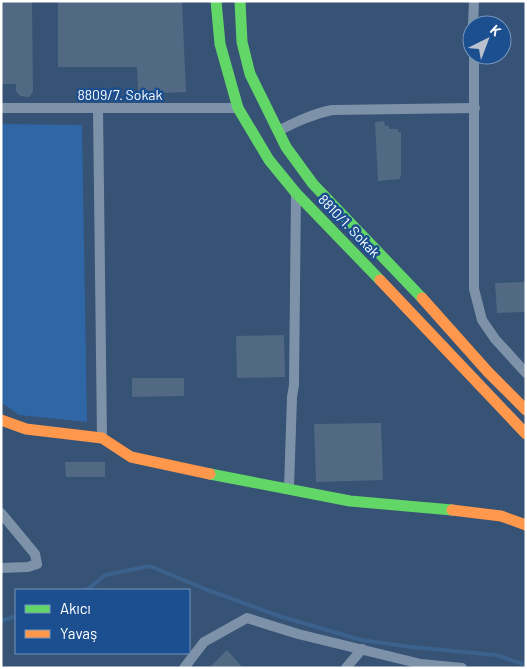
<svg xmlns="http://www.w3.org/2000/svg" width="527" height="669" viewBox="0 0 527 669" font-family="Barlow,sans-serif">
<rect width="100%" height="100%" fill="#365274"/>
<polygon fill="#2f66a5" points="1,124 82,125 87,422 19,415 1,402"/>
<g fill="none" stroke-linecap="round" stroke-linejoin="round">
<g stroke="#3b618d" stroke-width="4">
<polyline points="87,590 105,575 150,566 205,589 279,616 361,640 412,647 496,655 526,665"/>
<polyline points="1,621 16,616"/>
</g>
</g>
<g fill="#526984">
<polygon points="1,1 32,1 33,92 29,97 20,96 16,91 16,84 1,84"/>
<polygon points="58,1 182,1 186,92 138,94 137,67 58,67"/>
<polygon points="384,121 385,126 389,126 389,129 398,129 398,132 401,132 401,176 400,176 400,179 378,181 375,122"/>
<polygon points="526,282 526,312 497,313 495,283"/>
<polygon points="284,335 285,377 237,378 236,336"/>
<polygon points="132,378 184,378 184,396 132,397"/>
<polygon points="381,423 383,480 316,482 314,424"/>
<polygon points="65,462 105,462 105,477 66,477"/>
<polygon points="227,650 243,668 209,668"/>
</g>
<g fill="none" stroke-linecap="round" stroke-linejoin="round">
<g stroke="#7d92a8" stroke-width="10">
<polyline points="473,25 474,1"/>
<polyline points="474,55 474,289 482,320 495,339 526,373"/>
<polyline points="1,108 238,108"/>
<polyline points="98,108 102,438"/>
<path d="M278,131C296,122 312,114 332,110L475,108"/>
<polyline points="289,488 292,397 294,385 296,193"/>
<polyline points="1,513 35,554 37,564 28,567 1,568"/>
<polyline points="184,668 204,642 247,618 298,634 421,664 462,668"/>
<polyline points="346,668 362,649"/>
</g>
<g stroke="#63d668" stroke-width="11">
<polyline points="216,1 220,44 238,108 269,160 296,193 380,280"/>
<polyline points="240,1 242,42 250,74 286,147 313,184 422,298"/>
<polyline points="210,474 350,501 452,510"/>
</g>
<g stroke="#ff974d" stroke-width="11">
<polyline points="380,280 526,434"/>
<polyline points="422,298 488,372 526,410"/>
<polyline points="1,420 26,429 102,438 131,457 210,474"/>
<polyline points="452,510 501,516 526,525"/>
</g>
</g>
<g text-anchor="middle" stroke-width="5" stroke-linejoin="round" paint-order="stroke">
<g font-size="14" fill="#fff" stroke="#1b4f8f">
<text x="120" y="100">8809/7. Sokak</text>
<text transform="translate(349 226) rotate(46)" y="5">8810/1. Sokak</text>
</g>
</g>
<rect width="527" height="669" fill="none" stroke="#ffffff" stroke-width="5"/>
<rect x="15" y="589" width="175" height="65" fill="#1b4f8f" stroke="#7695bc"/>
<rect x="25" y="605" width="25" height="8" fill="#63d668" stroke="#7695bc"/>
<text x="60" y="614" font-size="15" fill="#ffffff">Akıcı</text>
<rect x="25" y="630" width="25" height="8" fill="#ff974d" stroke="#7695bc"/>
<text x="60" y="639" font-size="15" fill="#ffffff">Yavaş</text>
<g transform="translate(487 40) rotate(42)"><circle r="24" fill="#1b4f8f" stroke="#7695bc"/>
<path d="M0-4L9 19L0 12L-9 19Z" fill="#b9c2ce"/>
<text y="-8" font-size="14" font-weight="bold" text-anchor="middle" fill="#ffffff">K</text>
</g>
</svg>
